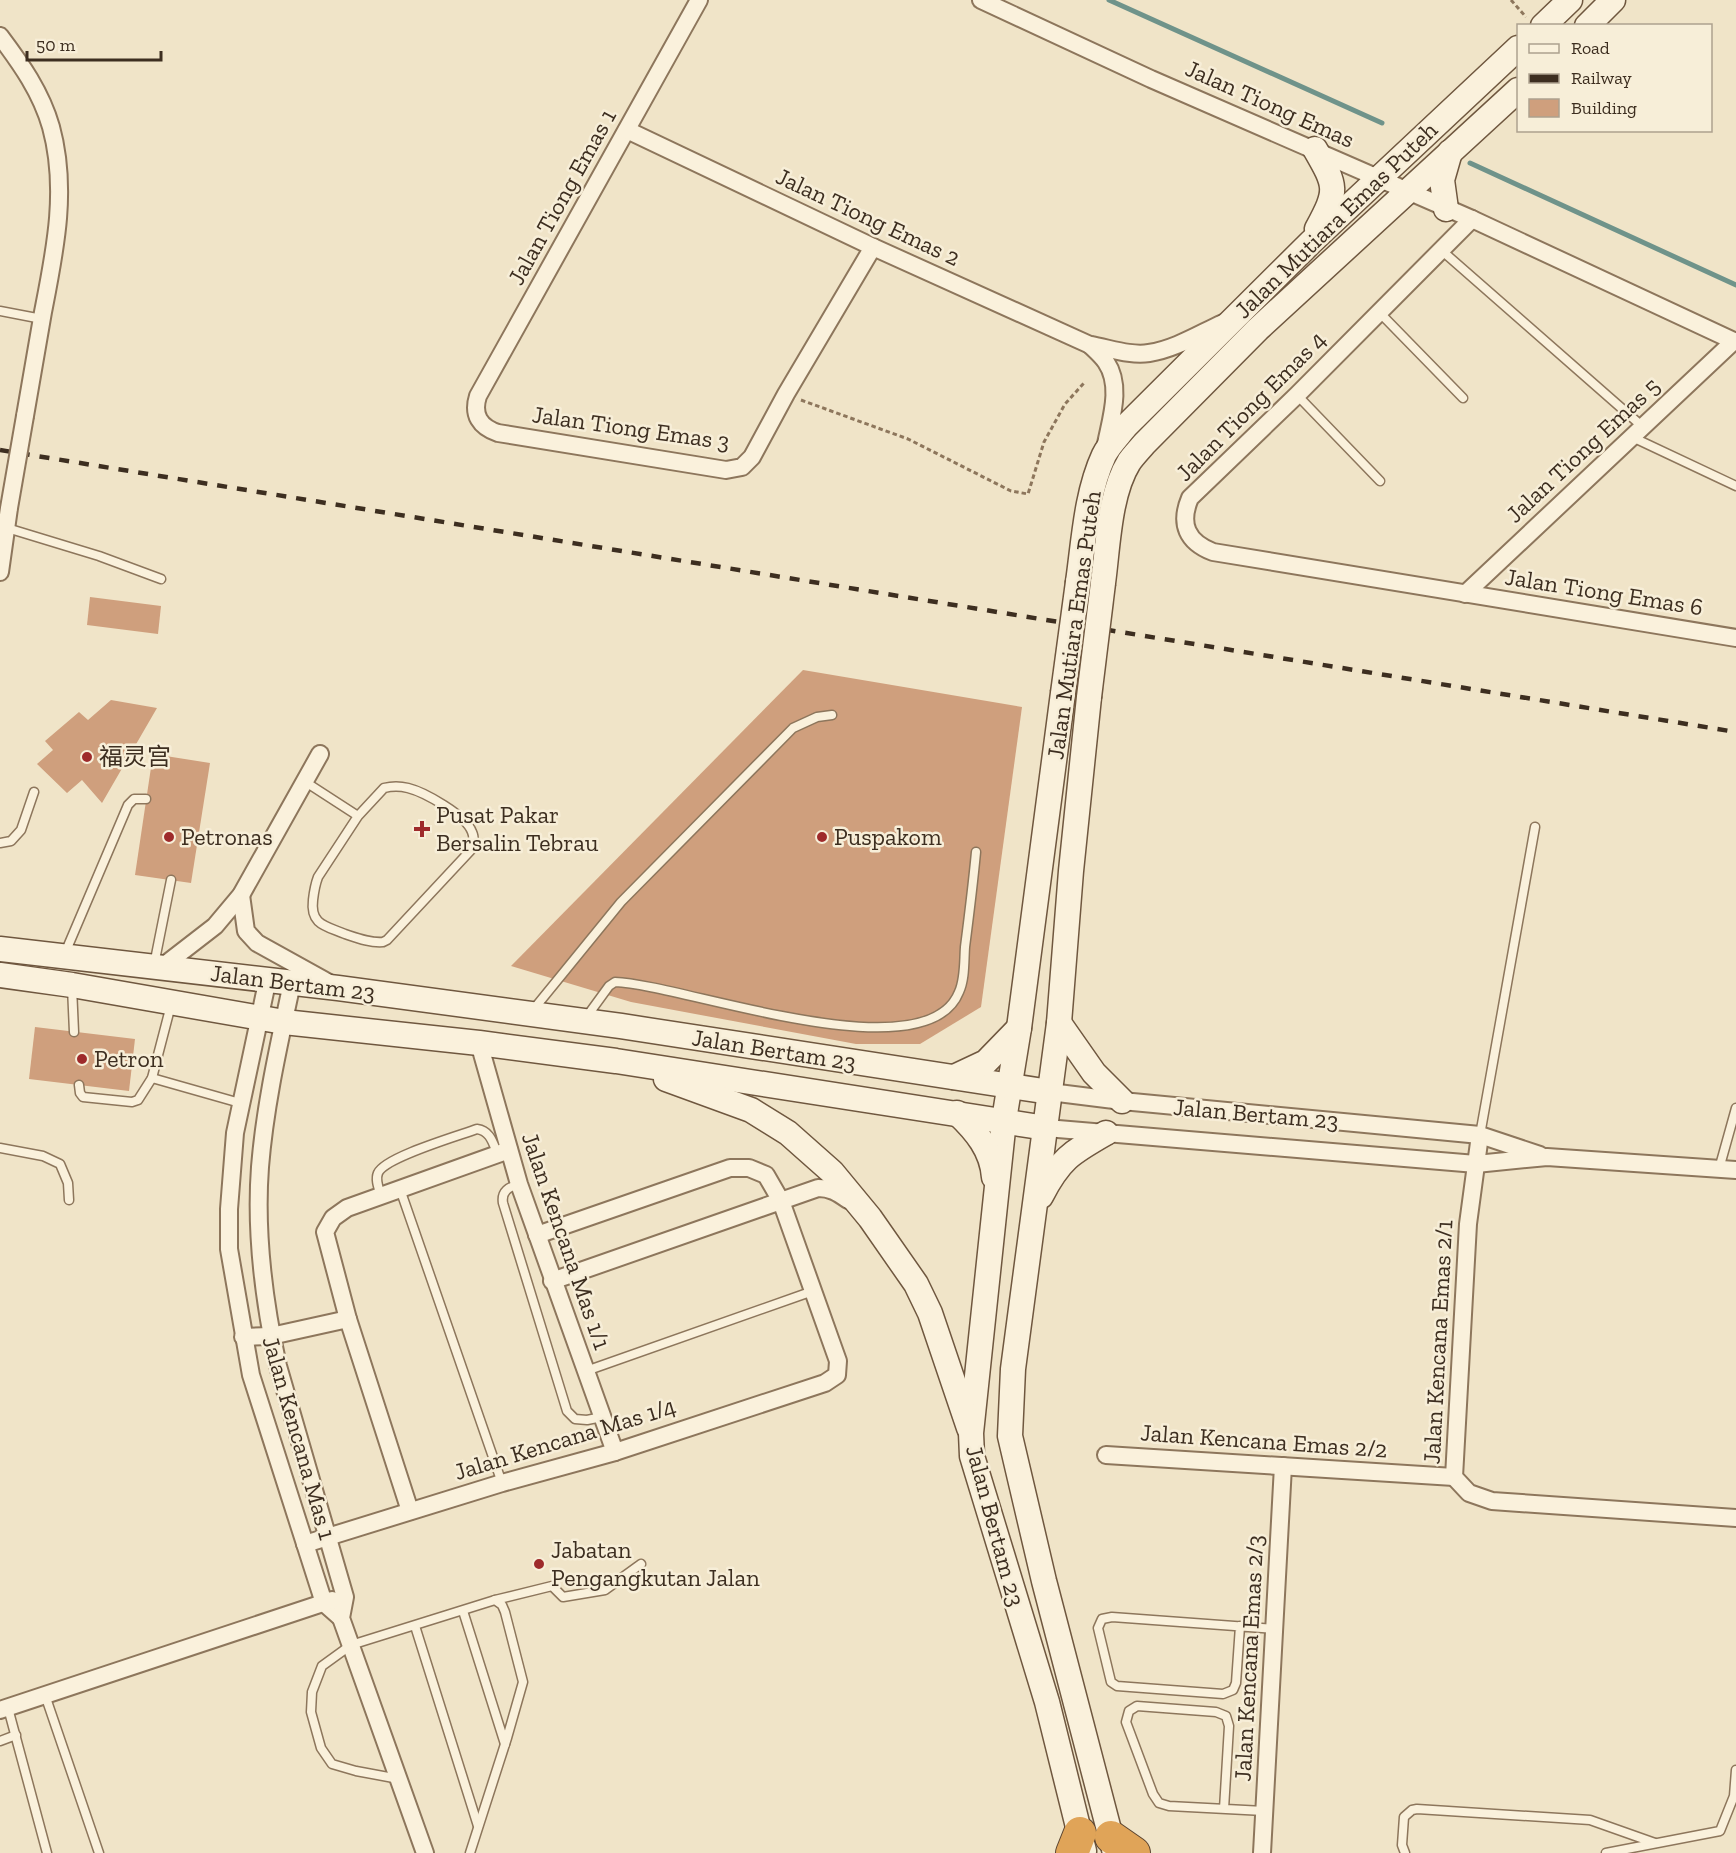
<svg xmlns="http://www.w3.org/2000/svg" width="1736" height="1853" viewBox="0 0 1736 1853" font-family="'Zilla Slab','Noto Sans SC',serif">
<rect width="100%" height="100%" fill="#f0e4c8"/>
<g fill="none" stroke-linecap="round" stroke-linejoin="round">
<g stroke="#6f938a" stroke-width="5">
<polyline points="1109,0 1382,123"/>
<polyline points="1470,163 1736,285"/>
</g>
</g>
<g fill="#cf9f7d">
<polygon points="90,597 161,606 158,634 87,625"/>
<polygon points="803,670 1022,707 981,1007 920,1044 856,1044 631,1002 511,966"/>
<polygon points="111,700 157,708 102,803 82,780 67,793 37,764 53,750 45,741 79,712 88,720"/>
<polygon points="153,754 210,763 191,883 135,875"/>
<polygon points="35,1027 135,1039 129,1091 29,1079"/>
</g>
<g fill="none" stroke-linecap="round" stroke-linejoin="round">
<defs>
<g id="lane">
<polyline points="1440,249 1643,427"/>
<polyline points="0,311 42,319"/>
<polyline points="1379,312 1463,398"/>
<polyline points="1297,395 1380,481"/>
<polyline points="1632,437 1736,486"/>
<polyline points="7,528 99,556 161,579"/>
<path d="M304,781L358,816L384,788C392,786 400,786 408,788C424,792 466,815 472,832C475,838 473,844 471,850L387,940L383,942C370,943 357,938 345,934C326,926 310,925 313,900C314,891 315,885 318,877L358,816"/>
<polyline points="0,843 11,841 21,830 34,792"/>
<polyline points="65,953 128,805 134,799 146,799"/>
<polyline points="154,965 171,880"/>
<polyline points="72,987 74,1032"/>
<polyline points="533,1010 621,902 793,728 817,717 832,715"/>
<path d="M585,1019L609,986L615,982C681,984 926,1076 959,992C965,979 964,962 965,947C969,916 973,884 976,852"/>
<polyline points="152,1078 240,1103"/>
<polyline points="79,1085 80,1093 83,1097 132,1102 138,1100 152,1078 171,1005"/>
<polyline points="1480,1135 1535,827"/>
<polyline points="0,1148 43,1156 60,1164 68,1183 69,1200"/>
<polyline points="1719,1169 1736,1108"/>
<path d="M519,1184C509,1187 501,1191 503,1203L567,1411L575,1419L587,1420L602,1417"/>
<polyline points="400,1189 502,1483"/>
<path d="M381,1196C379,1189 375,1180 378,1173C385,1157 458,1136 477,1129C491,1131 493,1144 498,1155"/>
<polyline points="586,1371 813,1291"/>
<polyline points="495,1600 552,1586 563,1597 605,1590 641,1564"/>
<polyline points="463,1611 505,1744"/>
<polyline points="415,1626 478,1826"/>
<polyline points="1240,1626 1236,1683 1233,1690 1223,1694 1117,1686 1111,1682 1098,1628 1102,1619 1112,1617 1274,1629"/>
<polyline points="45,1695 99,1853"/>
<polyline points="8,1708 47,1853"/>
<polyline points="0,1741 16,1735"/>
<polyline points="399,1779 356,1771 332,1764 321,1748 311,1712 312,1692 322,1666 351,1645 495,1600 502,1605 505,1612 523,1682 507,1738 470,1853"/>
<polyline points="1224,1809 1229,1726 1226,1716 1216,1712 1137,1706 1129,1711 1126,1722 1153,1794 1159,1803 1169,1806 1264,1811"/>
<polyline points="1405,1853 1402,1845 1404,1817 1412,1810 1417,1809 1590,1820 1655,1843"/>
<polyline points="1606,1853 1720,1831 1734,1796 1736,1770"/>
</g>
<g id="street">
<path d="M699,0L478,396C472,415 480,427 498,433L726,470L742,467L752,457L786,394L873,247"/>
<polyline points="981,0 1151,79 1472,219 1736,342"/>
<path d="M0,36C21,64 41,92 51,127C68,189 55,251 43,312C37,347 31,382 25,416"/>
<path d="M627,130L873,247L1090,345C1109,348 1130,356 1149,353C1175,349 1199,334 1223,323"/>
<path d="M1472,219L1297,395L1190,498C1179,524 1187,542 1213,552L1736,638"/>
<path d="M1090,345C1095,350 1102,356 1106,362C1123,387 1110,421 1105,449"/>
<polyline points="0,572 9,508"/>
<polyline points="1465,594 1734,341"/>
<polyline points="241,895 246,931 257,943 331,984"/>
<polyline points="162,967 215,926 241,895 320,754"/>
<polyline points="268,978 235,1133 229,1209 229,1249 251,1375 324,1603 341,1618"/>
<path d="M292,983C279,1044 265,1105 260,1167C255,1234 264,1302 278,1366L345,1597L341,1618L425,1853"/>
<polyline points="479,1043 519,1184 615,1452"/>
<polyline points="1050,1092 1122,1101 1480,1135 1540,1155"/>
<polyline points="1046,1128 1476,1164 1547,1157 1736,1170"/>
<polyline points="1480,1135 1468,1224 1454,1477 1469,1493 1492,1501 1736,1518"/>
<path d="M552,1281L818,1188C831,1188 838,1193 848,1200"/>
<polyline points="243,1337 271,1336 348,1319"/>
<polyline points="1106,1455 1454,1477"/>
<polyline points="410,1511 348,1319 325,1232 333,1218 347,1208 509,1150"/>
<polyline points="305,1544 502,1483 615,1452 825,1383 837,1375 838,1361 781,1201 766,1175 749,1168 730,1168 537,1235"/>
<polyline points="0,1710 332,1600"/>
<polyline points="1262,1853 1283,1466"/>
</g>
<g id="secondary">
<polyline points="1543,26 1570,0"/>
<polyline points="1587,26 1613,0"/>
<path d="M1315,149C1337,187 1338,190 1317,229"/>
<polyline points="1446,209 1442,180 1450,152"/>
<path d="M1078,582C1084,540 1086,494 1104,455C1109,445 1119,435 1126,426L1311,242L1518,48"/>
<path d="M1103,583C1108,546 1109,494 1129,462C1133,456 1139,450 1144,444L1258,329L1518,90"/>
<polyline points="1063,693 1019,1028 1004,1120 971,1433 972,1456 1047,1702 1084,1851"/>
<polyline points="1089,697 1071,871 1059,1023 1013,1369 1010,1436 1044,1581 1115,1853"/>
<polyline points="0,949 338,988 621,1026 1050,1092"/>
<polyline points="0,975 72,985 284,1022 479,1043 616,1061 1046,1128"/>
<polyline points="1059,1023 1094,1073 1122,1101"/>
<polyline points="954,1077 986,1062 1019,1028"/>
<polyline points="666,1079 751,1110 788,1133 832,1172 870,1218 916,1284 930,1313 969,1428"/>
<path d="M957,1113C976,1131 992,1150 994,1177"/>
<path d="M1041,1196C1060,1159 1071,1153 1106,1133"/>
</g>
<g id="highway">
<polyline points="1111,1837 1134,1853"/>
<polyline points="1072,1853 1080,1833"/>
</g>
</defs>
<use href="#lane" stroke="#8d765c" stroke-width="11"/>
<use href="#street" stroke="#8d765c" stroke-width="20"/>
<use href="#secondary" stroke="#6f573f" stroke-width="27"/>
<use href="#highway" stroke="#5b4430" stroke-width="34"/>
<g stroke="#8d765c" stroke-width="3" stroke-dasharray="4.5 3" stroke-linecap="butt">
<polyline points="1511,0 1526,17"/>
<polyline points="801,400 908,439 1011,491 1028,494 1044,442 1065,404 1084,383"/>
</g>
<use href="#lane" stroke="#faf1dc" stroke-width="8"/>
<use href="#street" stroke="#faf1dc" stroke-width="16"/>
<use href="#secondary" stroke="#faf1dc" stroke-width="24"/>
<use href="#highway" stroke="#e0a458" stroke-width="32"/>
<polyline stroke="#3d2e20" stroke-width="4.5" stroke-dasharray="10 10" stroke-linecap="butt" points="0,450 1736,732"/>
<defs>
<polyline id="street-bridge" points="9,508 25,416"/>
<g id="secondary-bridge">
<polyline points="1063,693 1078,582"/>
<polyline points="1089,697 1103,583"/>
</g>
</defs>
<use href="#street-bridge" stroke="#8d765c" stroke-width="20" stroke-linecap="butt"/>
<use href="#secondary-bridge" stroke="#6f573f" stroke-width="27" stroke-linecap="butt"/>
<use href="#street-bridge" stroke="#faf1dc" stroke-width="16"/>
<use href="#secondary-bridge" stroke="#faf1dc" stroke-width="24"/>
</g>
<g fill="#9e2a2b" stroke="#f7eed8" stroke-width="2">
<circle cx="87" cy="757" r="6"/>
<path d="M419 820h6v6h6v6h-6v6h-6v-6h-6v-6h6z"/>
<circle cx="169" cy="837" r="6"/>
<circle cx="822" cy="837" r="6"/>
<circle cx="82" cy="1059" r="6"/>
<circle cx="539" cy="1564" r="6"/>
</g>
<g text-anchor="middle" stroke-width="5" stroke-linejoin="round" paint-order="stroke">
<g font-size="24" fill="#3d2e20" stroke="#f7eed8">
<text transform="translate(1270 104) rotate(24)" y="8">Jalan Tiong Emas</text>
<text transform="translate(562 197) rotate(-61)" y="8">Jalan Tiong Emas 1</text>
<text transform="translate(868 217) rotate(25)" y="8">Jalan Tiong Emas 2</text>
<text transform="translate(1336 220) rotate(-44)" y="8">Jalan Mutiara Emas Puteh</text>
<text transform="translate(1251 406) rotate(-45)" y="8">Jalan Tiong Emas 4</text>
<text transform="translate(631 428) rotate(8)" y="8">Jalan Tiong Emas 3</text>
<text transform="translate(1583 450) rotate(-43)" y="8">Jalan Tiong Emas 5</text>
<text transform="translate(1604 592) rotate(9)" y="8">Jalan Tiong Emas 6</text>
<text transform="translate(1074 625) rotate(-82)" y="8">Jalan Mutiara Emas Puteh</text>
<text transform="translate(293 983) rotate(7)" y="8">Jalan Bertam 23</text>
<text transform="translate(774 1050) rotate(9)" y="8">Jalan Bertam 23</text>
<text transform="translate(1256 1114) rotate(5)" y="8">Jalan Bertam 23</text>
<text transform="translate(566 1241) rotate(71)" y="8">Jalan Kencana Mas 1/1</text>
<text transform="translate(1438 1342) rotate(-87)" y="8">Jalan Kencana Emas 2/1</text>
<text transform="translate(299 1438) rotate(74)" y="8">Jalan Kencana Mas 1</text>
<text transform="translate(565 1439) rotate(-17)" y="8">Jalan Kencana Mas 1/4</text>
<text transform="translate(1264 1441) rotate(4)" y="8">Jalan Kencana Emas 2/2</text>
<text transform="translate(995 1526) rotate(75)" y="8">Jalan Bertam 23</text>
<text transform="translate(1249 1658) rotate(-87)" y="8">Jalan Kencana Emas 2/3</text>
</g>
<g font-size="24" fill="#3d2e20" stroke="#f7eed8" text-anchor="start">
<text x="99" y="765">福灵宫</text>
<text x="436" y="823">Pusat Pakar<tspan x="436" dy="28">Bersalin Tebrau</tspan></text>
<text x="181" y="845">Petronas</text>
<text x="834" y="845">Puspakom</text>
<text x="94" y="1067">Petron</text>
<text x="551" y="1558">Jabatan<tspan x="551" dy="28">Pengangkutan Jalan</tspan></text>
</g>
</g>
<rect x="1517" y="24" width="195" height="108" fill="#f7eed8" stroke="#ada18e" stroke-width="1.5"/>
<rect x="1529" y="44" width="30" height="9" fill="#faf1dc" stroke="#ada18e" stroke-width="1.5"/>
<text x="1571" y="54" font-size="18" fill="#3d2e20">Road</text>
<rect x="1529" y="74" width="30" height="9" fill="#3d2e20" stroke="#ada18e" stroke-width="1.5"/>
<text x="1571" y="84" font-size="18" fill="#3d2e20">Railway</text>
<rect x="1529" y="99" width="30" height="18" fill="#cf9f7d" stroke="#ada18e" stroke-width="1.5"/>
<text x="1571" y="114" font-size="18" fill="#3d2e20">Building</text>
<path d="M27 51v9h134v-9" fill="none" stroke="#3d2e20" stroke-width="3"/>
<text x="36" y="51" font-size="18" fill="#3d2e20" stroke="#f7eed8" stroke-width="4.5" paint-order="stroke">50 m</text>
</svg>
